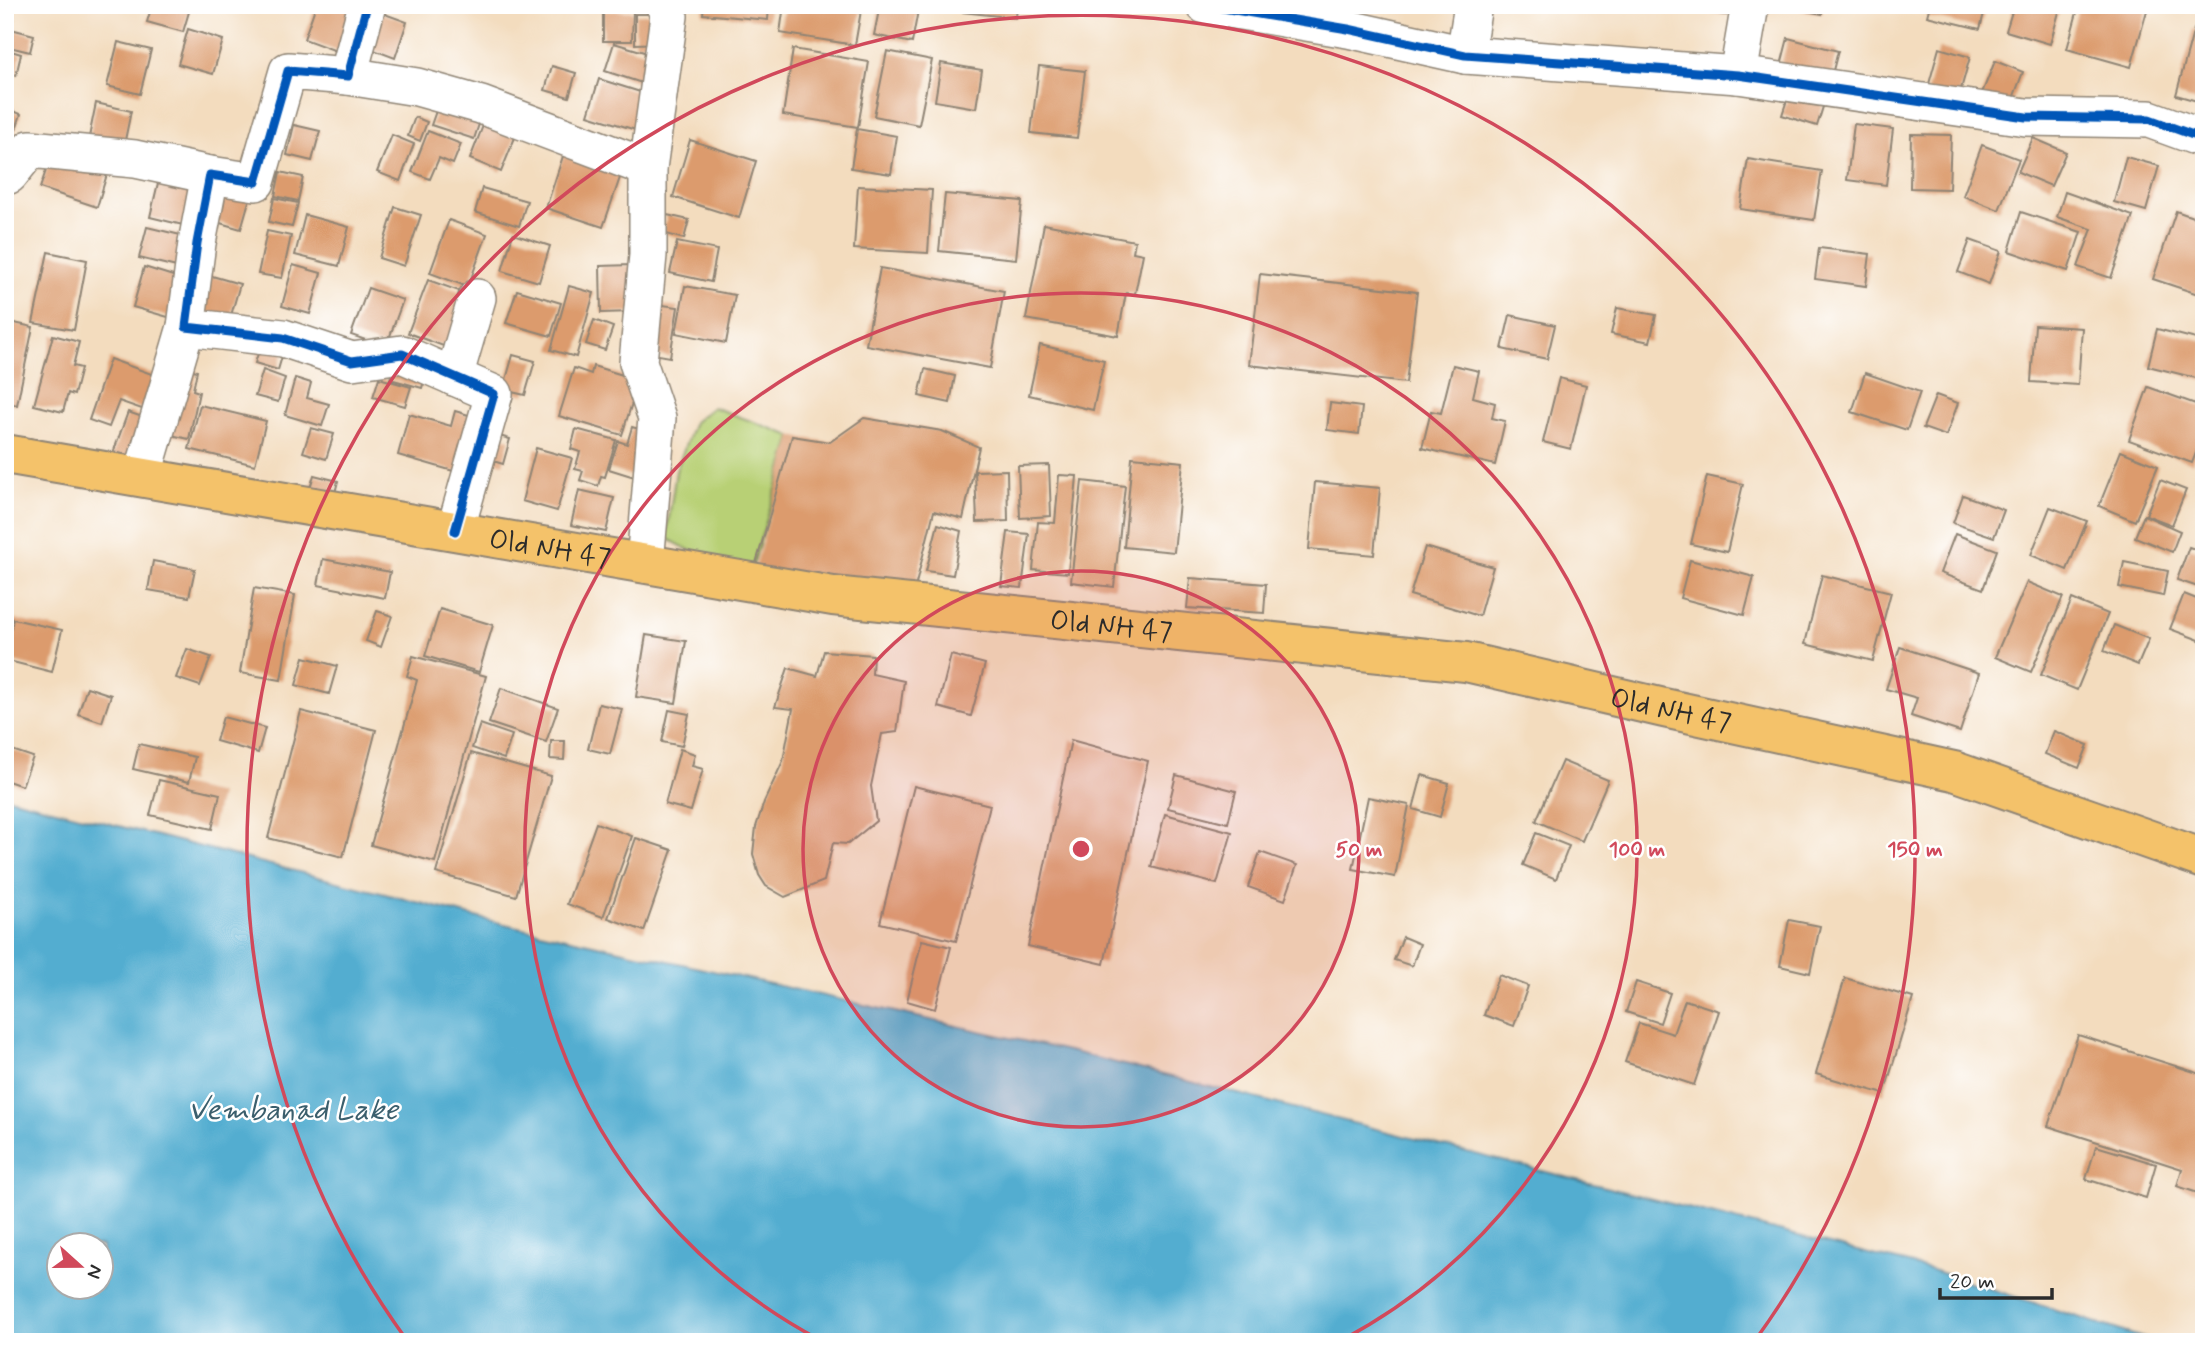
<svg xmlns="http://www.w3.org/2000/svg" width="2209" height="1347" viewBox="0 0 2209 1347" font-family="Mynerve,sans-serif">
<rect width="100%" height="100%" fill="#fff"/>
<filter id="ink" filterUnits="userSpaceOnUse"><feTurbulence type="fractalNoise" baseFrequency=".0143" numOctaves="2"/><feDisplacementMap in="SourceGraphic" scale="14" xChannelSelector="R" yChannelSelector="G"/><feConvolveMatrix kernelMatrix="1 2 1 2 8 2 1 2 1" color-interpolation-filters="sRGB"/></filter>
<filter id="wash" filterUnits="userSpaceOnUse"><feTurbulence type="fractalNoise" baseFrequency=".00686" numOctaves="4" result="noise"/><feDisplacementMap in="SourceGraphic" scale="28" xChannelSelector="R" yChannelSelector="G"/><feGaussianBlur stdDeviation="1.57" result="paint"/><feColorMatrix in="noise" values="0 0 0 0 0 0 0 0 0 0 0 0 0 0 0 0 0 1.4 0 .05"/><feComposite in="paint" operator="in"/></filter>
<g filter="url(#wash)">
<rect width="100%" height="100%" fill="#f3dcbe"/>
<polygon fill="#b8d075" stroke="#727e50" stroke-width="2" points="713,407 792,436 748,581 666,538 676,471 694,422"/>
<path fill="#52add0" stroke="#3e6c7e" stroke-width="2" fill-rule="evenodd" d="M5,797L487,920L1077,1053L1932,1270L2155,1342H5ZM60,1246H102V1288H60Z"/>
<g id="blocks">
<g fill="#dc9b6d">
<polygon points="152,5 191,5 183,32 147,22"/>
<polygon points="316,5 356,5 339,52 304,39"/>
<polygon points="574,5 657,5 657,8 574,10"/>
<polygon points="704,5 769,5 768,20 703,14"/>
<polygon points="784,5 862,5 855,45 780,33"/>
<polygon points="880,5 919,5 912,43 874,35"/>
<polygon points="964,5 1017,5 1016,18 963,12"/>
<polygon points="1667,5 1727,5 1726,15 1667,7"/>
<polygon points="1776,5 1823,5 1822,14"/>
<polygon points="1930,5 1986,5 1980,29 1927,16"/>
<polygon points="2014,5 2061,5 2050,44 2006,31"/>
<polygon points="2079,5 2148,7 2131,67 2067,49"/>
<polygon points="371,9 407,22 395,58 358,44"/>
<polygon points="603,11 633,11 632,41 603,41"/>
<polygon points="5,13 14,16 11,29 34,35 30,52 5,46"/>
<polygon points="635,14 665,14 664,43 635,44"/>
<polygon points="188,29 223,40 213,74 178,64"/>
<polygon points="2194,29 2204,32 2204,103 2176,95"/>
<polygon points="1788,38 1838,51 1829,86 1779,73"/>
<polygon points="118,42 151,50 140,94 107,86"/>
<polygon points="614,43 654,55 645,84 605,71"/>
<polygon points="1939,48 1970,57 1958,100 1927,91"/>
<polygon points="5,49 21,54 16,76 5,73"/>
<polygon points="793,49 869,62 858,127 783,115"/>
<polygon points="887,51 932,60 919,125 874,116"/>
<polygon points="1995,61 2023,72 2009,109 1980,98"/>
<polygon points="941,63 982,70 976,108 935,101"/>
<polygon points="552,66 576,73 569,97 545,90"/>
<polygon points="1039,66 1085,71 1077,138 1031,133"/>
<polygon points="599,79 656,97 645,133 588,115"/>
<polygon points="1792,85 1826,97 1817,126 1782,115"/>
<polygon points="441,97 483,112 474,139 431,125"/>
<polygon points="96,103 131,111 123,150 88,142"/>
<polygon points="5,108 21,114 12,141 5,139"/>
<polygon points="415,117 427,122 420,141 408,136"/>
<polygon points="484,123 516,135 501,172 470,159"/>
<polygon points="1854,124 1893,129 1886,185 1847,180"/>
<polygon points="294,125 320,131 312,161 287,155"/>
<polygon points="857,129 897,136 891,174 851,168"/>
<polygon points="428,131 461,144 453,164 439,158 430,179 412,172"/>
<polygon points="1911,134 1951,135 1949,189 1910,188"/>
<polygon points="392,135 414,144 400,181 377,172"/>
<polygon points="2033,138 2066,152 2051,186 2018,172"/>
<polygon points="690,140 756,161 739,218 673,197"/>
<polygon points="1982,145 2019,159 1999,210 1963,196"/>
<polygon points="565,150 623,169 603,227 546,208"/>
<polygon points="52,153 108,171 97,207 40,188"/>
<polygon points="2126,157 2159,166 2146,211 2114,202"/>
<polygon points="1748,159 1822,171 1814,220 1740,209"/>
<polygon points="161,170 202,180 191,227 150,217"/>
<polygon points="280,172 303,177 298,201 275,196"/>
<polygon points="216,183 251,194 241,229 206,219"/>
<polygon points="858,186 932,190 928,253 854,249"/>
<polygon points="482,188 527,201 519,226 475,212"/>
<polygon points="2065,192 2133,216 2111,278 2078,267 2092,229 2057,217"/>
<polygon points="945,194 1022,201 1016,259 939,251"/>
<polygon points="274,198 298,203 292,227 269,222"/>
<polygon points="395,207 421,215 404,266 379,258"/>
<polygon points="2176,211 2204,221 2204,285 2202,285 2198,294 2153,279"/>
<polygon points="2021,212 2081,232 2068,271 2009,251"/>
<polygon points="305,215 349,227 339,266 295,255"/>
<polygon points="667,215 689,220 684,239 663,233"/>
<polygon points="449,220 487,234 468,287 430,273"/>
<polygon points="1044,224 1135,241 1133,252 1143,254 1135,294 1126,293 1118,336 1026,319"/>
<polygon points="147,227 193,238 185,269 139,258"/>
<polygon points="267,231 291,236 282,278 258,274"/>
<polygon points="513,234 550,246 539,282 502,271"/>
<polygon points="1970,240 2001,251 1989,284 1958,272"/>
<polygon points="677,242 717,250 711,282 670,273"/>
<polygon points="1819,248 1870,254 1866,286 1815,279"/>
<polygon points="48,252 87,260 74,330 33,323"/>
<polygon points="293,265 321,273 310,314 282,306"/>
<polygon points="632,265 633,312 601,313 600,266"/>
<polygon points="144,267 186,280 175,319 133,307"/>
<polygon points="880,268 1004,291 990,368 866,345"/>
<polygon points="205,274 240,284 230,319 195,308"/>
<polygon points="1260,274 1417,292 1406,383 1249,365"/>
<polygon points="428,280 465,293 446,347 408,333"/>
<polygon points="569,286 594,293 576,357 551,350"/>
<polygon points="685,286 735,295 726,343 676,333"/>
<polygon points="368,288 403,300 386,347 351,335"/>
<polygon points="517,290 561,303 551,336 506,323"/>
<polygon points="655,304 678,307 670,357 647,353"/>
<polygon points="1617,308 1656,315 1650,342 1611,334"/>
<polygon points="1510,315 1555,325 1547,359 1502,349"/>
<polygon points="594,320 613,327 605,350 586,344"/>
<polygon points="5,321 33,327 17,405 5,402"/>
<polygon points="2035,325 2082,328 2078,385 2031,382"/>
<polygon points="2157,329 2204,341 2204,380 2148,366"/>
<polygon points="53,335 79,342 73,366 81,368 74,395 68,393 63,412 34,405"/>
<polygon points="263,338 285,346 278,370 255,363"/>
<polygon points="1040,345 1104,360 1093,410 1029,395"/>
<polygon points="513,355 535,361 525,395 503,390"/>
<polygon points="110,359 171,381 159,415 119,401 109,427 89,420"/>
<polygon points="395,360 427,370 422,388 390,379"/>
<polygon points="1453,365 1479,371 1473,397 1495,403 1492,418 1505,421 1495,465 1422,448 1431,411 1441,413"/>
<polygon points="177,366 197,371 193,390 199,392 189,439 162,433"/>
<polygon points="593,366 639,380 622,435 559,416 574,368 591,374"/>
<polygon points="925,369 955,376 950,403 919,396"/>
<polygon points="263,370 285,378 278,402 255,396"/>
<polygon points="1865,373 1920,392 1907,430 1852,412"/>
<polygon points="295,378 311,383 307,398 329,404 322,426 285,415"/>
<polygon points="379,378 411,387 405,406 373,397"/>
<polygon points="1559,378 1586,385 1571,449 1543,442"/>
<polygon points="2148,387 2204,407 2204,432 2192,463 2129,440"/>
<polygon points="1936,395 1958,403 1946,436 1923,428"/>
<polygon points="1330,403 1362,407 1359,434 1327,430"/>
<polygon points="200,405 266,421 255,465 189,449"/>
<polygon points="455,411 482,419 467,475 398,455 409,414 451,426"/>
<polygon points="128,412 154,421 138,465 112,456"/>
<polygon points="864,418 942,431 979,447 963,519 934,511 914,592 754,571 792,436 830,442"/>
<polygon points="632,427 652,433 647,481 609,469 618,441 627,444"/>
<polygon points="311,428 334,434 326,459 303,452"/>
<polygon points="576,429 616,440 605,477 601,476 598,486 580,480 583,471 575,469 580,452 571,449"/>
<polygon points="488,433 510,439 503,464 480,457"/>
<polygon points="536,448 572,458 557,511 522,501"/>
<polygon points="2121,451 2158,466 2135,521 2099,506"/>
<polygon points="1132,457 1183,462 1174,552 1124,547"/>
<polygon points="1049,465 1051,516 1020,518 1018,466"/>
<polygon points="1007,470 1008,521 977,522 975,471"/>
<polygon points="314,475 338,481 332,505 307,498"/>
<polygon points="1059,475 1077,476 1068,573 1033,570 1038,522 1055,523"/>
<polygon points="1707,476 1743,484 1727,552 1691,544"/>
<polygon points="2160,480 2186,490 2172,525 2146,515"/>
<polygon points="1082,481 1125,486 1114,587 1071,582"/>
<polygon points="1315,482 1380,488 1374,555 1309,549"/>
<polygon points="579,490 614,498 606,532 571,525"/>
<polygon points="1963,495 2004,510 1994,537 1953,523"/>
<polygon points="2050,507 2087,521 2067,570 2031,555"/>
<polygon points="2144,515 2180,531 2172,552 2135,537"/>
<polygon points="938,524 961,531 953,575 926,571"/>
<polygon points="1008,532 1029,534 1022,588 1001,586"/>
<polygon points="1955,534 1997,550 1983,589 1940,573"/>
<polygon points="1425,547 1493,567 1479,616 1410,595"/>
<polygon points="2189,547 2204,552 2204,589 2177,580"/>
<polygon points="323,559 390,572 385,598 318,585"/>
<polygon points="1690,560 1754,577 1744,615 1680,598"/>
<polygon points="153,561 195,569 189,597 148,590"/>
<polygon points="2124,562 2168,571 2163,596 2119,587"/>
<polygon points="1822,575 1891,592 1873,661 1805,644"/>
<polygon points="1190,578 1266,584 1264,613 1187,608"/>
<polygon points="2027,582 2063,597 2031,672 1995,657"/>
<polygon points="254,588 295,595 281,680 240,673"/>
<polygon points="2184,594 2204,602 2202,641 2170,629"/>
<polygon points="2072,599 2108,614 2077,690 2041,675"/>
<polygon points="440,609 493,625 479,672 425,656"/>
<polygon points="377,611 392,616 381,647 366,641"/>
<polygon points="13,619 62,630 52,672 5,660"/>
<polygon points="2114,625 2149,639 2138,665 2104,651"/>
<polygon points="646,635 686,641 676,703 636,697"/>
<polygon points="1900,647 1979,673 1960,732 1911,716 1917,698 1886,689"/>
<polygon points="187,649 211,657 200,686 176,678"/>
<polygon points="824,651 873,655 872,674 904,681 897,732 882,734 871,786 876,821 848,844 833,843 824,881 785,897 766,886 759,875 753,854 756,827 764,802 783,761 793,709 775,707 788,668 817,676"/>
<polygon points="951,655 985,664 971,716 938,707"/>
<polygon points="413,656 486,676 435,862 371,845 417,680 407,676"/>
<polygon points="304,657 337,666 329,694 296,685"/>
<polygon points="87,687 111,695 102,722 78,714"/>
<polygon points="501,688 558,708 546,742 489,723"/>
<polygon points="599,704 622,709 610,754 588,749"/>
<polygon points="669,710 689,714 682,746 662,742"/>
<polygon points="301,711 376,730 343,857 268,838"/>
<polygon points="223,717 265,728 258,753 216,741"/>
<polygon points="480,724 512,735 504,759 472,748"/>
<polygon points="2054,731 2088,745 2079,768 2045,754"/>
<polygon points="1071,740 1148,761 1104,964 1028,946"/>
<polygon points="551,741 565,741 564,760 550,759"/>
<polygon points="139,744 195,757 189,782 133,769"/>
<polygon points="9,749 33,757 22,786 5,780 5,759"/>
<polygon points="680,749 695,754 692,766 703,769 691,811 665,804"/>
<polygon points="471,753 551,776 516,896 436,873"/>
<polygon points="1562,761 1608,780 1582,841 1536,821"/>
<polygon points="1176,775 1236,791 1228,823 1168,808"/>
<polygon points="1422,775 1449,783 1440,817 1413,809"/>
<polygon points="159,780 220,794 212,829 150,815"/>
<polygon points="914,786 990,805 956,941 880,923"/>
<polygon points="1368,797 1409,805 1395,877 1353,869"/>
<polygon points="1165,814 1232,832 1217,884 1151,867"/>
<polygon points="596,823 632,836 603,917 567,904"/>
<polygon points="1536,833 1569,846 1556,879 1523,865"/>
<polygon points="636,838 672,850 644,931 608,918"/>
<polygon points="1260,852 1297,865 1285,900 1248,887"/>
<polygon points="1789,920 1820,926 1810,973 1780,966"/>
<polygon points="1403,937 1420,944 1412,966 1394,960"/>
<polygon points="922,940 951,947 935,1009 907,1001"/>
<polygon points="1499,975 1528,986 1514,1026 1484,1015"/>
<polygon points="1845,978 1913,998 1884,1094 1816,1074"/>
<polygon points="1636,982 1670,993 1660,1023 1626,1012"/>
<polygon points="1685,1000 1719,1011 1694,1085 1625,1062 1639,1023 1673,1034"/>
<polygon points="2078,1035 2204,1075 2204,1195 2177,1186 2182,1169 2048,1126"/>
<polygon points="2096,1146 2156,1164 2146,1198 2086,1179"/>
</g>
</g>
</g>
<g filter="url(#ink)">
<use href="#blocks" fill-opacity="0" stroke="#8f8474" stroke-width="2"/>
<g fill="none" stroke-linecap="round" stroke-linejoin="round">
<defs>
<g id="street">
<polyline points="367,5 348,76 288,71 256,182 210,175 197,243 186,327 283,338 352,361 402,354 494,394 455,531"/>
<polyline points="1205,5 1348,29 1465,55 1738,75 2026,117 2149,119 2204,139"/>
<polyline points="1465,55 1473,5"/>
<polyline points="1738,75 1750,5"/>
<polyline points="348,76 417,87 481,105 648,168"/>
<polyline points="5,174 9,175 30,149 135,159 210,175"/>
<polyline points="454,377 477,298"/>
<polyline points="142,477 186,327"/>
<polyline points="645,564 657,418 638,362 648,255 648,168 669,16 665,5"/>
</g>
<g id="primary">
<path id="s1" d="M5,454L833,596L1466,662L1664,708L1954,771L2204,859"/>
</g>
</defs>
<use href="#street" stroke="#8f8474" stroke-width="40"/>
<use href="#primary" stroke="#8f8474" stroke-width="42"/>
<use href="#street" stroke="#fff" stroke-width="37"/>
<use href="#primary" stroke="#f4c26a" stroke-width="38"/>
<defs>
<g id="cycleway">
<polyline points="367,5 348,76 288,71 256,182 210,175 197,243 186,327 283,338 352,361 402,354 494,394 455,531"/>
<polyline points="1205,5 1348,29 1465,55 1738,75 2026,117 2149,119 2204,139"/>
</g>
</defs>
<use href="#cycleway" stroke="#fff" stroke-width="13"/>
<use href="#cycleway" stroke="#0057b8" stroke-width="9"/>
</g>
</g>
<circle cx="1081" cy="849" r="278" fill="#d1495b" fill-opacity=".12"/>
<g fill="none" stroke="#d1495b" stroke-width="3.5">
<circle cx="1081" cy="849" r="278"/>
<path d="M820 1340A556 556 0 1 1 1342 1340"/>
<path d="M406 1339A834 834 0 1 1 1756 1339"/>
</g>
<g text-anchor="middle" stroke-width="5" stroke-linejoin="round" paint-order="stroke">
<g font-size="28" fill="#2b2b2b" stroke="#fff">
<text dy="10" stroke="none"><textPath href="#s1" startOffset="553">Old NH 47</textPath></text>
<text dy="10" stroke="none"><textPath href="#s1" startOffset="1120">Old NH 47</textPath></text>
<text dy="10" stroke="none"><textPath href="#s1" startOffset="1687">Old NH 47</textPath></text>
</g>
<g font-size="30" font-style="italic" fill="#3b5f6d" stroke="#fff">
<text x="293" y="1119">Vembanad Lake</text>
</g>
</g>
<circle cx="1081" cy="849" r="10" fill="#d1495b" stroke="#fff" stroke-width="3.5"/>
<g font-size="21" text-anchor="middle" font-weight="bold" fill="#d1495b" stroke="#fff" stroke-width="5" stroke-linejoin="round" paint-order="stroke">
<text x="1359" y="856">50 m</text>
<text x="1637" y="856">100 m</text>
<text x="1915" y="856">150 m</text>
</g>
<rect width="2209" height="1347" fill="none" stroke="#fff" stroke-width="28"/>
<g transform="translate(80 1266) rotate(111)"><circle r="33" fill="#ffffff" stroke="#aaaaaa" stroke-width="2"/>
<path d="M0-5L12 26L0 18L-12 26Z" fill="#d1495b"/>
<text y="-10" font-size="19" font-weight="bold" text-anchor="middle" fill="#2b2b2b">N</text>
</g>
<path d="M1940 1288v10h112v-10" fill="none" stroke="#2b2b2b" stroke-width="3.5"/>
<text x="1950" y="1288" font-size="21" fill="#2b2b2b" stroke="#ffffff" stroke-width="5" paint-order="stroke">20 m</text>
</svg>
